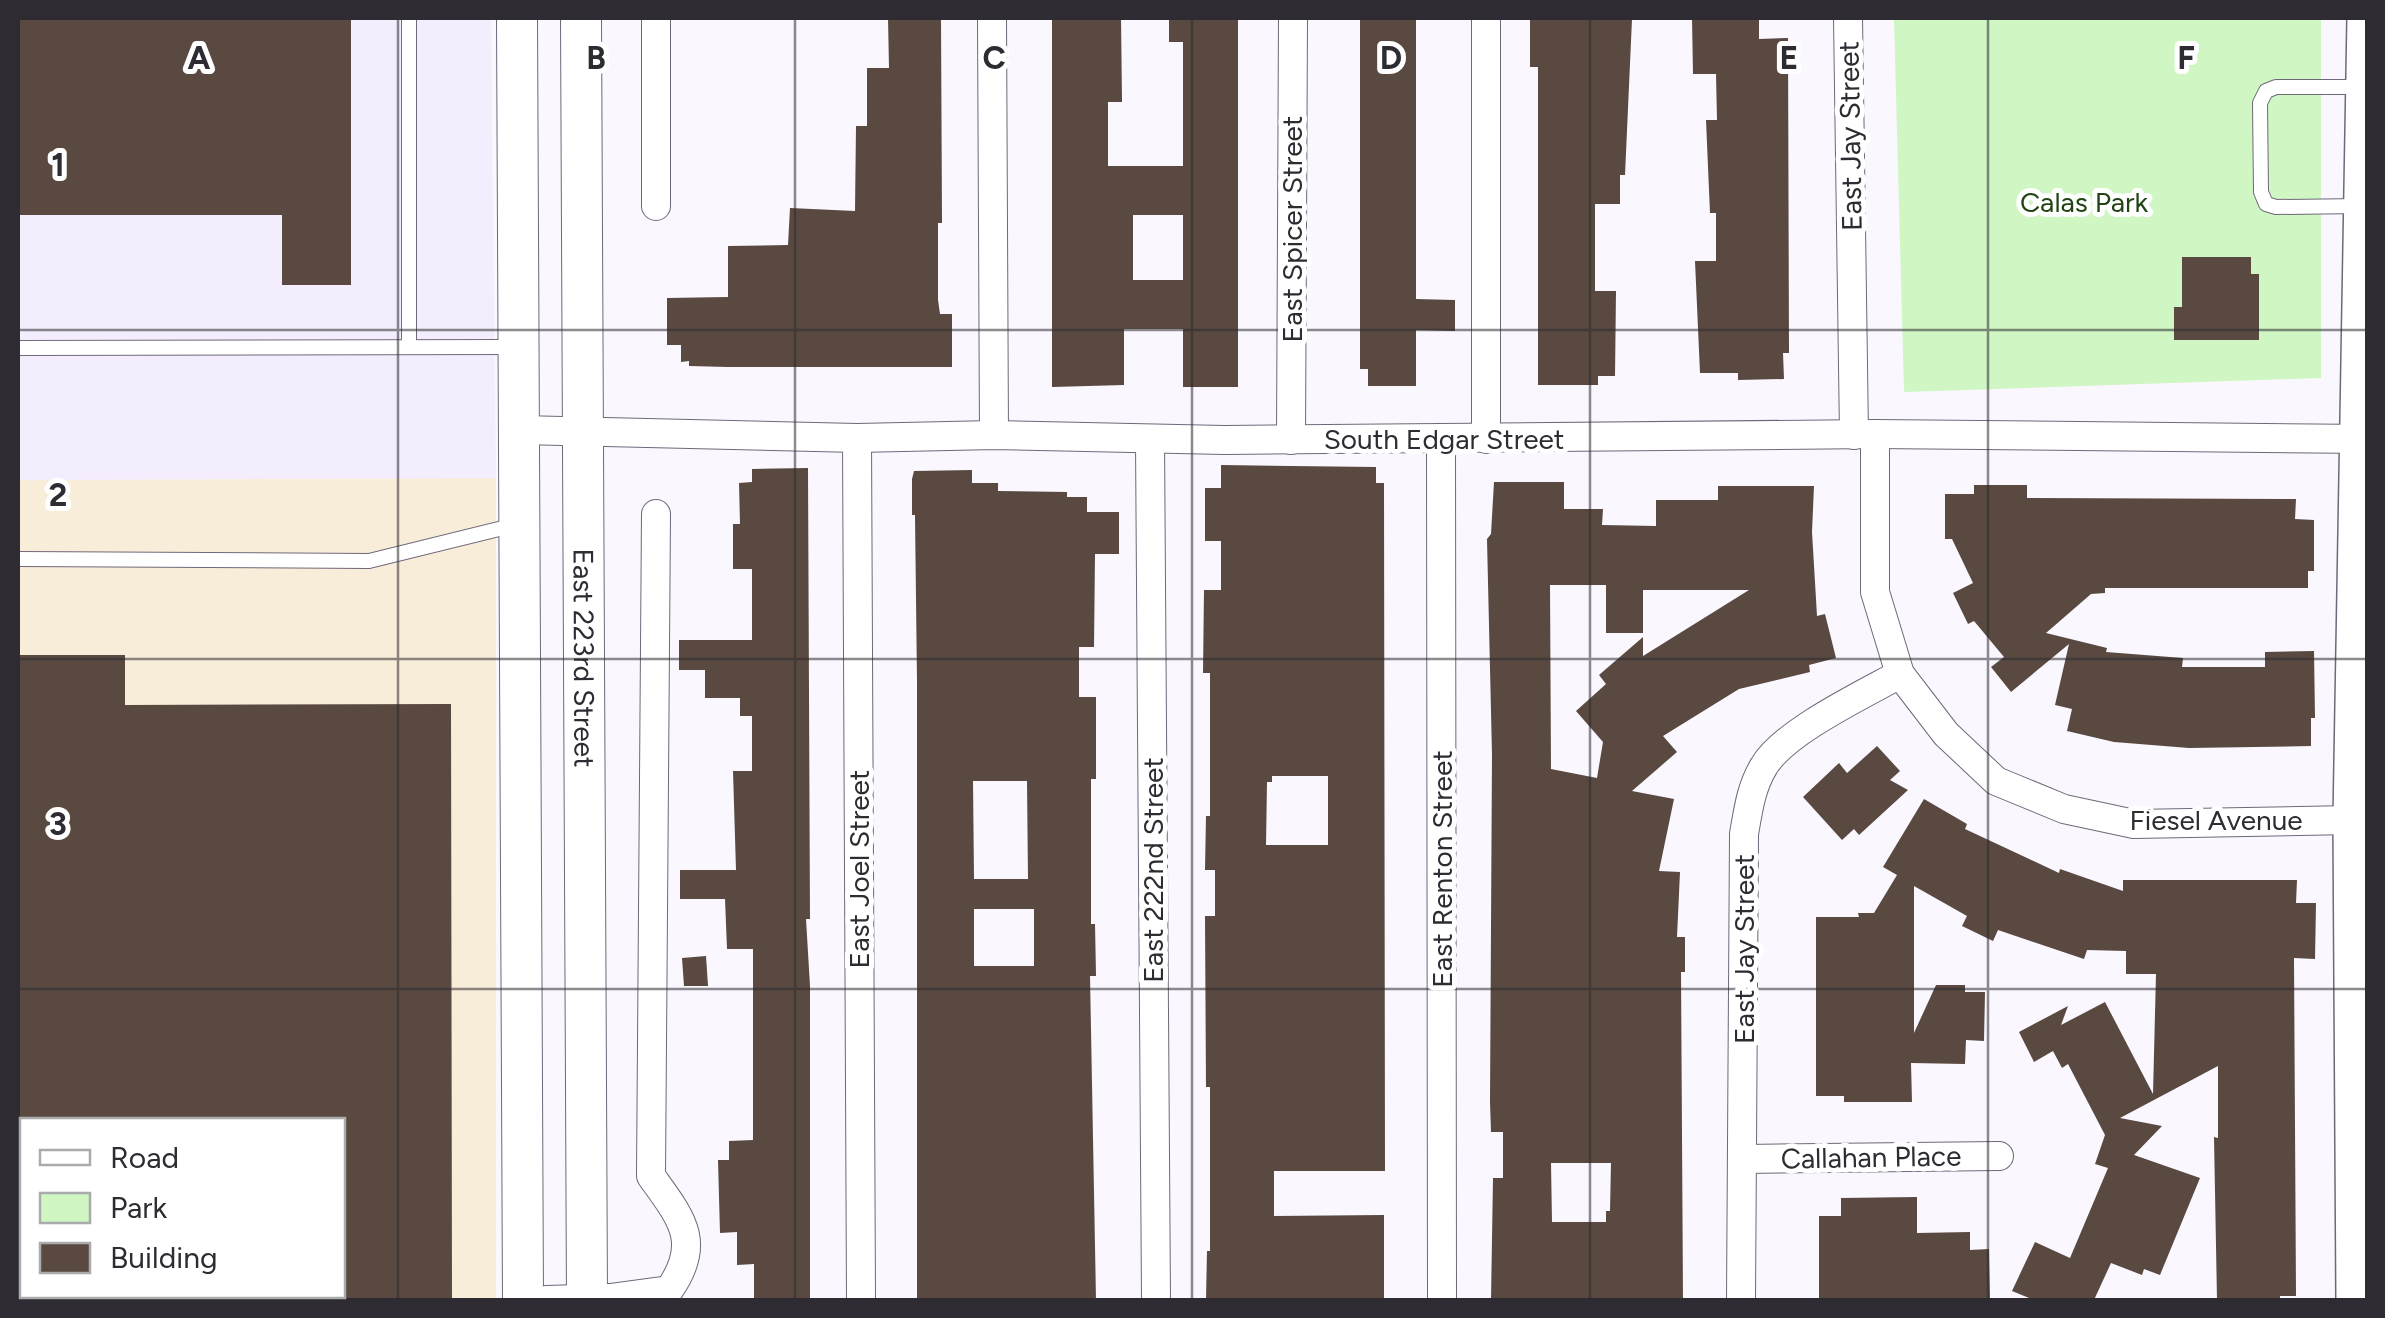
<svg xmlns="http://www.w3.org/2000/svg" width="2385" height="1318" viewBox="0 0 2385 1318" font-family="Figtree,sans-serif">
<rect width="100%" height="100%" fill="#faf7fe"/>
<path fill="#f8edd8" fill-rule="evenodd" d="M496,478V1300H18V480ZM22,1120H342V1296H22Z"/>
<polygon fill="#f4edfd" points="18,18 491,18 496,478 18,480"/>
<polygon fill="#cff6c3" points="1894,18 2321,18 2321,378 1904,392"/>
<g fill="#594940" fill-rule="evenodd">
<polygon points="18,18 351,18 351,285 282,285 282,215 18,215"/>
<polygon points="888,18 941,18 942,223 938,223 938,300 940,314 952,314 952,367 728,367 689,366 689,361 681,362 681,345 667,345 667,298 728,297 728,246 788,245 790,208 855,211 856,126 867,126 867,68 889,68"/>
<path d="M1052,18H1121L1122,102H1108V166H1183V42H1169V18H1238V387H1183V329H1124V385L1052,387ZM1133,215H1183V280H1133Z"/>
<polygon points="1360,18 1416,18 1416,299 1455,300 1455,331 1416,330 1416,386 1368,386 1368,369 1360,369"/>
<polygon points="1530,18 1632,19 1625,175 1620,175 1620,204 1595,204 1595,291 1616,291 1615,376 1598,376 1598,385 1538,385 1538,67 1530,67"/>
<polygon points="1692,18 1759,18 1759,39 1788,38 1789,353 1783,353 1784,379 1738,380 1738,373 1700,373 1695,261 1716,261 1716,213 1710,213 1706,120 1717,120 1716,74 1693,74"/>
<polygon points="2182,257 2251,257 2251,274 2259,274 2259,340 2174,340 2174,307 2182,307"/>
<path d="M1221,465L1376,467V483H1384L1385,1171H1274V1216L1384,1215V1300H1206L1207,1251H1210V1087H1206L1205,916H1215V870H1205L1206,816H1210V673H1203L1204,590H1221V541H1205V488H1221ZM1272,776H1328V845H1266L1267,782H1272Z"/>
<polygon points="808,468 810,919 806,919 810,986 810,1300 754,1300 754,1264 737,1265 737,1232 720,1233 718,1160 729,1160 729,1141 753,1140 753,949 727,949 725,899 680,899 680,870 736,870 733,771 752,771 752,716 740,716 740,698 705,698 705,670 679,670 679,640 752,640 752,569 733,569 733,524 740,524 739,483 752,482 752,469"/>
<path d="M972,470V483H998V491L1067,492V497H1087V512H1119V554H1095L1094,647H1079V697H1096V779H1091V924H1095L1096,976H1090L1096,1300H917V682L915,515H912V479L914,471ZM973,781H1027L1028,879H974ZM974,909H1034V966H974Z"/>
<path d="M1494,482H1564V509H1603L1602,525L1656,526V500H1718V486H1814L1812,532L1817,616L1825,614L1836,658L1809,665L1810,672L1739,689L1663,736L1677,752L1632,791L1674,799L1659,871L1680,872L1677,937H1685V972H1681L1683,1300H1491L1493,1178H1503V1132H1491L1490,1102L1492,755L1487,539L1491,534ZM1550,585H1606V633H1643V590H1749L1643,656V637L1599,675L1606,684L1576,711L1603,742L1597,778L1551,769ZM1551,1163H1611L1610,1211H1606V1222H1552Z"/>
<polygon points="1974,485 2027,485 2027,498 2296,499 2295,519 2314,520 2314,571 2308,571 2308,588 2105,588 2105,593 2091,594 2046,633 2107,648 2106,652 2183,658 2182,667 2265,667 2265,652 2314,651 2315,718 2311,718 2311,746 2189,748 2114,742 2067,731 2072,709 2055,705 2069,644 2011,692 1991,667 2004,657 1974,621 1968,624 1953,593 1973,583 1952,539 1945,539 1945,494 1974,494"/>
<polygon points="18,655 125,655 125,705 451,704 452,1300 342,1300 342,1120 18,1120"/>
<polygon points="1877,746 1900,771 1890,780 1908,790 1859,835 1854,829 1842,840 1803,797 1839,763 1847,773"/>
<polygon points="1924,799 1967,824 1965,829 2059,873 2060,869 2123,891 2123,880 2297,880 2296,903 2316,903 2315,959 2294,958 2296,1296 2280,1296 2280,1300 2217,1300 2214,1137 2218,1138 2218,1066 2120,1118 2162,1126 2134,1155 2200,1178 2160,1275 2144,1269 2142,1275 2111,1263 2094,1300 2034,1300 2012,1291 2035,1242 2070,1258 2108,1168 2095,1164 2105,1135 2068,1064 2062,1068 2053,1051 2034,1062 2019,1032 2068,1006 2061,1025 2105,1002 2153,1094 2156,974 2126,974 2126,951 2087,950 2084,959 1998,930 1993,941 1962,926 1967,916 1914,886 1914,1033 1936,985 1965,985 1965,992 1985,992 1984,1041 1966,1040 1965,1064 1911,1063 1912,1102 1844,1102 1844,1096 1816,1096 1816,917 1859,917 1858,913 1874,913 1897,875 1883,867"/>
<polygon points="706,956 708,986 684,986 682,958"/>
<polygon points="1917,1197 1917,1233 1970,1232 1970,1250 1989,1249 1990,1300 1819,1300 1819,1216 1841,1216 1841,1198"/>
</g>
<g fill="none" stroke-linecap="round" stroke-linejoin="round">
<defs>
<g id="service">
<polyline points="409,18 409,347"/>
<polyline points="2361,87 2276,87 2266,91 2260,103 2261,192 2266,204 2276,207 2362,206"/>
<polyline points="18,348 517,347"/>
<polyline points="18,559 369,561 515,525"/>
</g>
<g id="minor">
<polyline points="656,18 656,206"/>
<polyline points="992,18 994,435"/>
<polyline points="1486,18 1486,439"/>
<polyline points="1848,18 1854,435"/>
<polyline points="520,430 857,438 994,435 1224,440 1875,434 2368,439"/>
<polyline points="1875,434 1875,592 1900,674 1946,734 1996,781 2064,809 2134,824 2351,820"/>
<polyline points="857,438 861,1300"/>
<polyline points="1441,438 1442,1300"/>
<polyline points="1150,440 1156,1300"/>
<polyline points="1291,440 1293,18"/>
<polyline points="1744,1159 1999,1156"/>
<path d="M547,1300L610,1298L669,1290C703,1242 681,1218 651,1176L656,514"/>
<path d="M1741,1300L1744,834C1748,811 1751,787 1764,766C1784,732 1864,694 1900,674"/>
</g>
<polyline id="tertiary" points="2354,1300 2351,820 2365,18"/>
<g id="secondary">
<polyline points="517,18 523,1300"/>
<path id="s1" d="M581,18L587,1300"/>
</g>
</defs>
<use href="#service" stroke="#6f6879" stroke-width="16"/>
<use href="#minor" stroke="#6f6879" stroke-width="30"/>
<use href="#tertiary" stroke="#6f6879" stroke-width="38"/>
<use href="#secondary" stroke="#6f6879" stroke-width="42"/>
<use href="#service" stroke="#fff" stroke-width="14"/>
<use href="#minor" stroke="#fff" stroke-width="28"/>
<use href="#tertiary" stroke="#fff" stroke-width="35"/>
<use href="#secondary" stroke="#fff" stroke-width="40"/>
</g>
<path fill="none" stroke="#2e2b32" stroke-width="2.5" stroke-opacity="0.55" d="M398,18V1300M795,18V1300M1192,18V1300M1590,18V1300M1988,18V1300M18,330H2368M18,659H2368M18,989H2368"/>
<g text-anchor="middle" stroke-width="10" stroke-linejoin="round" paint-order="stroke">
<g font-size="28" fill="#2e2b32" stroke="#fff">
<text transform="translate(1850 136) rotate(-91)" y="10">East Jay Street</text>
<text transform="translate(1292 229) rotate(-90)" y="10">East Spicer Street</text>
<text x="1444" y="449">South Edgar Street</text>
<text dy="10" stroke="none"><textPath href="#s1" startOffset="640">East 223rd Street</textPath></text>
<text x="2216" y="830">Fiesel Avenue</text>
<text transform="translate(859 869) rotate(-90)" y="10">East Joel Street</text>
<text transform="translate(1442 869) rotate(-90)" y="10">East Renton Street</text>
<text transform="translate(1153 870) rotate(-90)" y="10">East 222nd Street</text>
<text transform="translate(1744 949) rotate(-90)" y="10">East Jay Street</text>
<text transform="translate(1871 1157) rotate(-1)" y="10">Callahan Place</text>
</g>
<g font-size="28" fill="#224415" stroke="#fff">
<text x="2084" y="212">Calas Park</text>
</g>
</g>
<g font-size="32" text-anchor="middle" font-weight="bold" fill="#2e2b32" stroke="#fff" stroke-width="10" stroke-linejoin="round" paint-order="stroke">
<text x="199" y="69">A</text>
<text x="596" y="69">B</text>
<text x="994" y="69">C</text>
<text x="1391" y="69">D</text>
<text x="1789" y="69">E</text>
<text x="2186" y="69">F</text>
<text x="58" y="176">1</text>
<text x="58" y="506">2</text>
<text x="58" y="835">3</text>
</g>
<rect width="2385" height="1318" fill="none" stroke="#2e2b32" stroke-width="40"/>
<rect x="20" y="1118" width="325" height="180" fill="#ffffff" stroke="#abaaad" stroke-width="2.5"/>
<rect x="40" y="1150" width="50" height="15" fill="#ffffff" stroke="#abaaad" stroke-width="2.5"/>
<text x="110" y="1168" font-size="30" fill="#2e2b32">Road</text>
<rect x="40" y="1193" width="50" height="30" fill="#cff6c3" stroke="#abaaad" stroke-width="2.5"/>
<text x="110" y="1218" font-size="30" fill="#2e2b32">Park</text>
<rect x="40" y="1243" width="50" height="30" fill="#594940" stroke="#abaaad" stroke-width="2.5"/>
<text x="110" y="1268" font-size="30" fill="#2e2b32">Building</text>
</svg>
